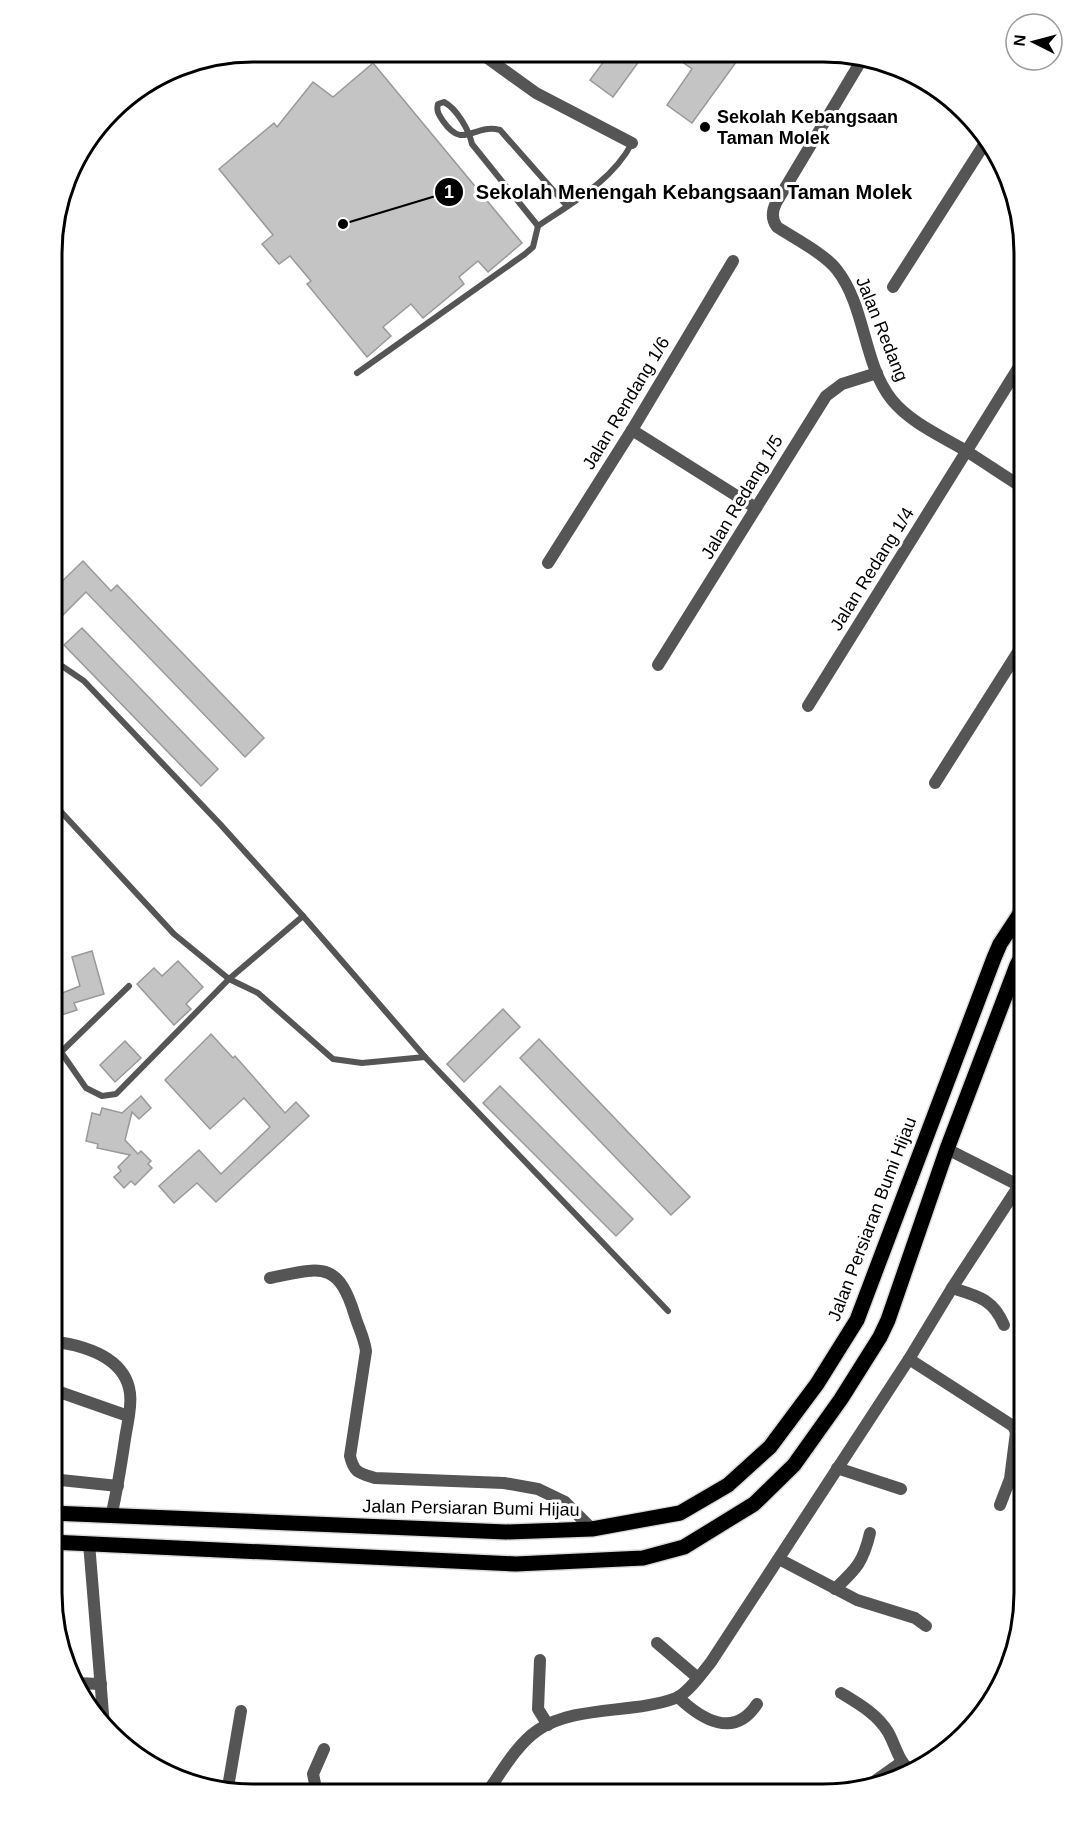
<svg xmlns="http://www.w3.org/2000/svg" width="1076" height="1846" viewBox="0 0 1076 1846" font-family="Arial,sans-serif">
<rect width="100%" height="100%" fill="#fff"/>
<g fill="#c4c4c4" stroke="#999" stroke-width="1.5">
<polygon points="610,53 645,53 613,97 590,80"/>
<polygon points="671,54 742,54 692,123 667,105 692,69"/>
<polygon points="373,63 522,243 488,272 478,261 459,277 464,284 423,318 411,304 383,327 391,336 367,357 307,284 311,281 290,256 279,264 262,244 273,235 219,169 274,123 277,127 313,82 333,97"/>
<polygon points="83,561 111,591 117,585 264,738 245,757 86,592 52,626 52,591"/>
<polygon points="82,628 218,769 201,786 64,645"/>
<polygon points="92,951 104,994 74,1003 77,1010 52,1018 52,997 80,986 72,957"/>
<polygon points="178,961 203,987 186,1004 191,1009 174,1025 137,984 154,968 162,976"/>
<polygon points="503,1009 520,1027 464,1082 447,1064"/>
<polygon points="211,1034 233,1058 235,1056 285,1113 296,1102 309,1116 216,1202 197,1183 174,1203 159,1186 199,1150 221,1174 270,1127 244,1098 210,1129 165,1080"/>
<polygon points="539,1039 690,1197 671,1215 520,1058"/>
<polygon points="125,1041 141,1058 115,1082 100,1065"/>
<polygon points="500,1086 633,1219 616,1236 483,1103"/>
<polygon points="141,1096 151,1108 139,1119 132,1112 125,1140 138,1154 141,1151 151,1161 148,1164 152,1168 135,1185 131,1181 124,1188 114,1177 121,1171 118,1167 130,1155 97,1148 98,1144 86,1141 92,1113 100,1115 102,1108 122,1113"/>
</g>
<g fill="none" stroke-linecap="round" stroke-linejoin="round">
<defs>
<g id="primary">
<polyline points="51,1513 506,1532 592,1529 680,1513 728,1485 770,1447 817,1384 857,1320 994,958 1000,944 1025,906"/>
<polyline points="51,1542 516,1564 643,1558 684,1547 754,1504 794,1465 841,1399 880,1337 888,1320 947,1149 1017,965 1025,950"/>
</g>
</defs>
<use href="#primary" stroke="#dbdbdb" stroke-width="18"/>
<g stroke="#555" stroke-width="6">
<path d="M567,206L500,130C473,123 464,151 443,121C439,115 436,111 438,104L444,102C457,109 469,130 472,144L538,226C572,203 613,180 632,143"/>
<polyline points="357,373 525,254 533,247 538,226"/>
<polyline points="52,665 62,666 84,681 220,824 303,916 425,1057 668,1311"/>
<polyline points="52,802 174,934 229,979 258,993 333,1059 362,1063 425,1057"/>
<polyline points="61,1052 86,1088 102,1096 116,1094 229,979 303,916"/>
<polyline points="52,1054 61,1052 129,986"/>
</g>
<g stroke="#555" stroke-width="12">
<polyline points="479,52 536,93 632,143"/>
<path d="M864,56L776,203C772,211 771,219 777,227C794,238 825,254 837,270C866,307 863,364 892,400C910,422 939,435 963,449C984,462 1004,476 1025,489"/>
<polyline points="893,287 985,143"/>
<polyline points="632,430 756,508"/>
<polyline points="548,563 632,430 733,261"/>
<polyline points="658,665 826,396 842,384 877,373"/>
<polyline points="808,706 1025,357"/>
<polyline points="935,783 1025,641"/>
<polyline points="947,1149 1024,1188"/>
<path d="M270,1278C320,1268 338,1259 355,1316C359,1329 364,1337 366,1351L350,1456C354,1473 359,1473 375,1478L504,1483L538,1489L565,1502L592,1529"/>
<path d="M952,1288C978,1296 993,1299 1004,1325"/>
<path d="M51,1341C82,1345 125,1356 130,1393C132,1408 127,1425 125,1439C121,1466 117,1491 111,1517"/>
<polyline points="909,1359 1013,1426 1016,1432 1010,1479 1000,1505"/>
<polyline points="51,1389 128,1416"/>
<polyline points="837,1468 901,1489"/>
<polyline points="51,1479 118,1486"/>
<polyline points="89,1543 104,1726"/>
<polyline points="779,1559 857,1600 915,1618 926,1626"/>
<path d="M835,1589C856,1569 863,1563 870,1533"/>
<polyline points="657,1643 698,1678"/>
<polyline points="540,1660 538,1709 548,1725"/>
<polyline points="74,1683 101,1684"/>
<path d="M841,1693C859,1704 877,1714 888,1732C896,1746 898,1762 912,1772"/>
<path d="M678,1697C702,1720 734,1739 757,1704"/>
<polyline points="865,1788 902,1762"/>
<polyline points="227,1793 241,1711"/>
<polyline points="317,1793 313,1774 324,1749"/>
<path d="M486,1794C501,1773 516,1745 538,1730C575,1705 633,1714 676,1698C688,1693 703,1672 711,1662L909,1359L952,1288L1018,1187"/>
</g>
<use href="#primary" stroke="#000" stroke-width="15"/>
</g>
<circle fill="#000" stroke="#fff" stroke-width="2" cx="705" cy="127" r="6"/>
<g text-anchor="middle" stroke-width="6" stroke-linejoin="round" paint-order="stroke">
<g font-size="18" font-weight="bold" fill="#000" stroke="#fff" text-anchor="start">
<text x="717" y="123">Sekolah Kebangsaan<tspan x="717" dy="21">Taman Molek</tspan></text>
</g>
<g font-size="18" fill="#000" stroke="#fff">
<text transform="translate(882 329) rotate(68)" y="6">Jalan Redang</text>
<text transform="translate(626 403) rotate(-59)" y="6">Jalan Rendang 1/6</text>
<text transform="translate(742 497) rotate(-59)" y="6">Jalan Redang 1/5</text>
<text transform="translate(872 569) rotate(-58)" y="6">Jalan Redang 1/4</text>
<text transform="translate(872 1219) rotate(-69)" y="6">Jalan Persiaran Bumi Hijau</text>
<text transform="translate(471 1508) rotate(1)" y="6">Jalan Persiaran Bumi Hijau</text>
</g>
</g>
<path d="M0 0H1076V1846H0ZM253 62H823A191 191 0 0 1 1014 253V1593A191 191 0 0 1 823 1784H253A191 191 0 0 1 62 1593V253A191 191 0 0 1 253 62Z" fill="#fff" fill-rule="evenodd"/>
<path fill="none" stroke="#000" stroke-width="3" d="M253 62H823A191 191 0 0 1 1014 253V1593A191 191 0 0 1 823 1784H253A191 191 0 0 1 62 1593V253A191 191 0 0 1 253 62Z"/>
<path fill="none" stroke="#000" stroke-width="2" d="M343 224L449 192"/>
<g fill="#000" stroke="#fff" stroke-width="2">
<circle cx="343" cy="224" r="6"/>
<circle cx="449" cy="192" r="15"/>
</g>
<g font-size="18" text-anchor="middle" font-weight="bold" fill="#fff">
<text x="449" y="198">1</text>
</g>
<g font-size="20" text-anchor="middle" font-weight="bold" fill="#000" stroke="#fff" stroke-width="6" stroke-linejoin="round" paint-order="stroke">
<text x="694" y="199">Sekolah Menengah Kebangsaan Taman Molek</text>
</g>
<g transform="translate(1034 42) rotate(276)"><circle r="28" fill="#ffffff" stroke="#999999" stroke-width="1.5"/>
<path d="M0-4.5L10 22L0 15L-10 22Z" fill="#000000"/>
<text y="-9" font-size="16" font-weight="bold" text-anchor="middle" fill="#000000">N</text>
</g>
</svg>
